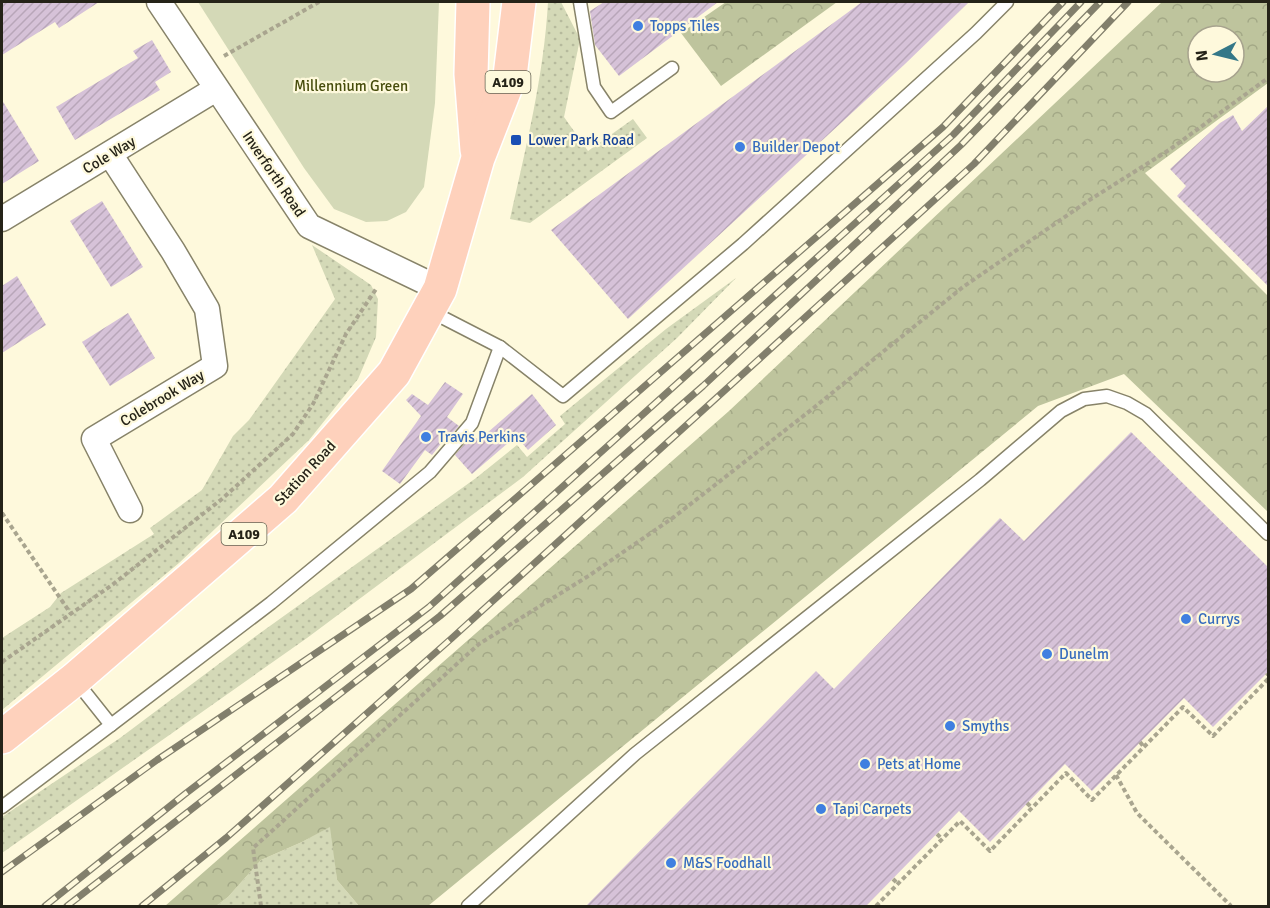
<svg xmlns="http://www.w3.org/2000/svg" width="1270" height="908" viewBox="0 0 1270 908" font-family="Signika,sans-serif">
<defs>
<pattern id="grass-dots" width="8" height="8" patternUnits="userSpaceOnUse" patternTransform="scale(1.5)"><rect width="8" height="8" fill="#d4d9b7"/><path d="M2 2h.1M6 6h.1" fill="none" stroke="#b6ba9d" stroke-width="1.8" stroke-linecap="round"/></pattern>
<pattern id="forest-crowns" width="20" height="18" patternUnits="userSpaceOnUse" patternTransform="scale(1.5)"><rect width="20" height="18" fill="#bec49d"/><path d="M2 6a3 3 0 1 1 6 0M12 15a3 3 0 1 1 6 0" fill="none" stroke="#a3a886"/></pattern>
<pattern id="building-hatch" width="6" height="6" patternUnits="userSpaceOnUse" patternTransform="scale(1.5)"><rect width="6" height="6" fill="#d6c2d8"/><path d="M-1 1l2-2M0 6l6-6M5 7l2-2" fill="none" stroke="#b8a6b9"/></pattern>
</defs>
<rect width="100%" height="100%" fill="#fef9dc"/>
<g fill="url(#grass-dots)">
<path d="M548,2H561L580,39L564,117L588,151L633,119L647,138L530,223L510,219C526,147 544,75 548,2Z"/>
<polygon points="312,245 371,285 378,299 376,337 358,379 309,440 179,563 2,710 2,638 50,607 61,593 154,534 150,528 202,490 233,436 249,420 335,299"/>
<polygon points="736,278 677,338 523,477 307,638 2,853 2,817 120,738 256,636 476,478 517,445 527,457 565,424 560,416 666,329"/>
<polygon points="331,826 337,880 359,906 216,906 228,897 261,860 302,842"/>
</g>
<g fill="url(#forest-crowns)" fill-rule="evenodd">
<polygon points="726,2 837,2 721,86 681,33"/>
<path d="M1162,2H1268V83L1145,173L1268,296V512L1124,374L1038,406L428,906H359L337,880L330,827L302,842L261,860L228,897L216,906H165L729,411ZM1198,36H1234V72H1198Z"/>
</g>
<polygon fill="#d4d9b7" points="198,2 439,2 435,103 424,187 406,212 387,221 366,222 334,209 304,168"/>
<g fill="url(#building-hatch)">
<polygon points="2,2 99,2 59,28 55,22 2,55"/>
<polygon points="604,2 718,2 619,76 595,45 590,11"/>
<polygon points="862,2 969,2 905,64 628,319 551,230"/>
<polygon points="152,40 171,72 155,82 160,90 75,140 56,107 138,58 133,51"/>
<polygon points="2,100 39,161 2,184"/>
<polygon points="1269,105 1269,287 1177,196 1186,186 1170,169 1220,123 1233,115 1242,131"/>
<polygon points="102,201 143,267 111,287 70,221"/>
<polygon points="17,276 46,325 2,353 2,286"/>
<polygon points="128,313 155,358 110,386 82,342"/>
<polygon points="445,382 463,394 447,417 459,426 444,442 443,441 432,455 425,450 400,484 382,471 421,416 406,400 412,394 428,405"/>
<polygon points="532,394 556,425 528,450 516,436 472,474 455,455 472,435 479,440"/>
<polygon points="1131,432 1269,568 1269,671 1213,727 1184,698 1092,791 1065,764 990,842 959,811 866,906 586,906 816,671 834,689 1000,518 1024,541"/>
</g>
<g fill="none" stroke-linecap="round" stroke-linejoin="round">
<defs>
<g id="service">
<polyline points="580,2 594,87 611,112 672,68"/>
<polyline points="500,347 563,396 743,244 976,33 1007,2"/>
<polyline points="111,725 271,603 430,472 472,423 500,347 430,311"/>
<polyline points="2,807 111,725 76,681"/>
<polyline points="468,906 635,754 980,480 1061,411 1084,399 1107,396 1127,403 1146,414 1268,534"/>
</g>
<g id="minor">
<polyline points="159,2 309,226 440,289"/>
<polyline points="110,154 173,251 207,309 215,366 94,439 130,510"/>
<polyline points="2,219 216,89"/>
</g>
<g id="primary">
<polyline points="473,2 471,74 477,150"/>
<polyline points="2,737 75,679 283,499 394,373 440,289 478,158 510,76 519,2"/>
</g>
</defs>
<use href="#service" stroke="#878369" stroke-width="15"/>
<use href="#minor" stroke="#878369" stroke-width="27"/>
<use href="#primary" stroke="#fff" stroke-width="36"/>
<g stroke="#a9a58f" stroke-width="4" stroke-dasharray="4.5 3" stroke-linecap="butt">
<polyline points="224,56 319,2"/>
<polyline points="2,513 71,614"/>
<polyline points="2,662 112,585 222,499 293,434 313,404 346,334 376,289"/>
<polyline points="1267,673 1268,675"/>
<polyline points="1140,742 1144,747"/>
<polyline points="1116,775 1137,813 1231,906"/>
<polyline points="1027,803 1032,808"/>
<polyline points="937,834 942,839"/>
<polyline points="893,879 898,884"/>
<polyline points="261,906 253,848 479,644 590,575 674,517 811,410 963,287 1088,201 1169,150 1268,78"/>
<polyline points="876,906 960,821 990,851 1066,773 1092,800 1183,707 1213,736 1268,679"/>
</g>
<use href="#service" stroke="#fff" stroke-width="12"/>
<use href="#minor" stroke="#fff" stroke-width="24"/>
<use href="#primary" stroke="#fed1bc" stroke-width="33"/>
<defs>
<g id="rail">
<polyline points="2,872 157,760 411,589 943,127 1063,2"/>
<polyline points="45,906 185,794 429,607 953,135 1081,2"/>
<polyline points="67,906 440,616 703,386 961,145 1100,2"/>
<polyline points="142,906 226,838 452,638 974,164 1128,2"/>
</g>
</defs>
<use href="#rail" stroke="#827f6c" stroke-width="7"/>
<use href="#rail" stroke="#fef9dc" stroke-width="4.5" stroke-dasharray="14" stroke-linecap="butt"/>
</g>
<g fill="#3f7fe0" stroke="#fef9dc" stroke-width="2">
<circle cx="638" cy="26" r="6"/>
<circle cx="740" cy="147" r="6"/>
<circle cx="426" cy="437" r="6"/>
<circle cx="1186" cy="619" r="6"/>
<circle cx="1047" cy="654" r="6"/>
<circle cx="950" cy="726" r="6"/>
<circle cx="865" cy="764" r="6"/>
<circle cx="821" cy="809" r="6"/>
<circle cx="671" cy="863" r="6"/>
</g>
<rect fill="#1a4fb4" stroke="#fef9dc" stroke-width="2" x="510" y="134" width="12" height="12" rx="3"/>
<g text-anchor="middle" stroke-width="4.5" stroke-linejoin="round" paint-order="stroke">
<g fill="#fef9dc" stroke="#666353" stroke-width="1.5">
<rect x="485.5" y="71" width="45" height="22" rx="4.5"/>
<rect x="221.5" y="523" width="45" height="22" rx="4.5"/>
</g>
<g font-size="14" font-weight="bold" fill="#252318">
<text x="508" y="87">A109</text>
<text x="244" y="539">A109</text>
</g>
<g font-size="15" fill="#366cbe" stroke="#fef9dc" text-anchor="start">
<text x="650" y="31">Topps Tiles</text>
<text x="752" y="152">Builder Depot</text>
<text x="438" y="442">Travis Perkins</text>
<text x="1198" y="624">Currys</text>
<text x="1059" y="659">Dunelm</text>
<text x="962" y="731">Smyths</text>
<text x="877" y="769">Pets at Home</text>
<text x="833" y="814">Tapi Carpets</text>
<text x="683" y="868">M&amp;S Foodhall</text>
</g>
<g font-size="15" fill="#464c0b" stroke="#fef9dc">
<text x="351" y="91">Millennium Green</text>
</g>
<g font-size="15" fill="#164399" stroke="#fef9dc" text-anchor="start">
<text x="528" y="145">Lower Park Road</text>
</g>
<g font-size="15" fill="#252318" stroke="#fef9dc">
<text transform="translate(109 155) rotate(-31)" y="5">Cole Way</text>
<text transform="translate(274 174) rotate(56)" y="5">Inverforth Road</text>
<text transform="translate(162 398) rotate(-31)" y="5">Colebrook Way</text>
<text transform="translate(305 473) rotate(-47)" y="5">Station Road</text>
</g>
</g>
<rect width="1270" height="908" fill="none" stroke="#252318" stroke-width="6"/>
<g transform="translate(1216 54) rotate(263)"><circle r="28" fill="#fef9dc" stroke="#a7a38e" stroke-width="1.5"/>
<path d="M0-4.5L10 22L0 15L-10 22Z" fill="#347888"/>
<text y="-9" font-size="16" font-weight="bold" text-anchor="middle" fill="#252318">N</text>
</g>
</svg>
